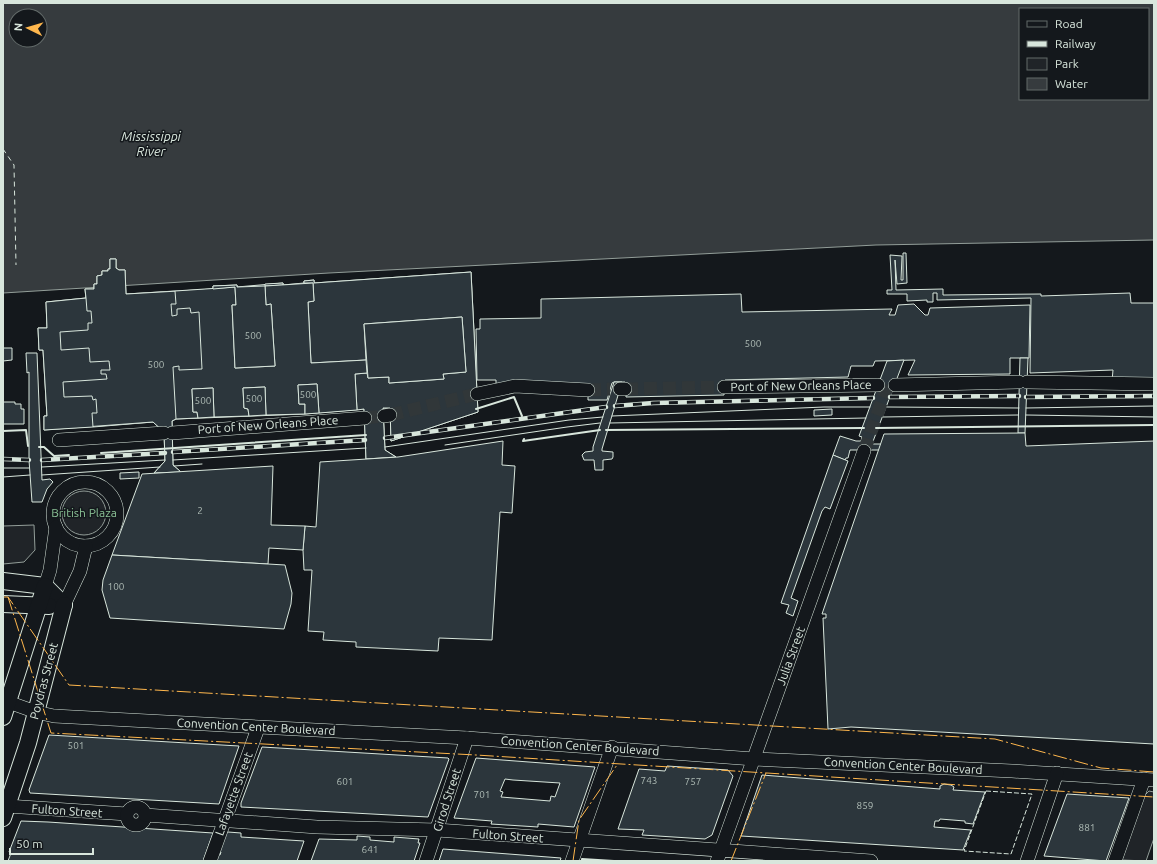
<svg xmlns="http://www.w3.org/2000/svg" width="1157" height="864" viewBox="0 0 1157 864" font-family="Ubuntu,sans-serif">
<rect width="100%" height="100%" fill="#14181c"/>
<g fill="#202428" stroke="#939e99">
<circle cx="84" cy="513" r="22"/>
<polygon points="34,525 35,550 24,562 3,564 3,526"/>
<polygon points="1149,791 1154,792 1154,838 1146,861 1122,860 1143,797"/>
</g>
<path fill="#363b3e" stroke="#939e99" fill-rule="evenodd" d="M3,3H1154V240L876,245L329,273L3,293ZM1020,9H1148V99H1020ZM16,16H40V40H16Z"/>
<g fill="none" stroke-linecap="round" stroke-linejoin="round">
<polyline stroke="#d8e6dc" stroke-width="1" stroke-dasharray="5 4" stroke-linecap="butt" points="3,149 14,165 16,265"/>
</g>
<g fill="#2c363c" stroke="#d8e6dc" fill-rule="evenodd">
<polygon points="903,253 906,253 907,283 897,284 895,260 896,290 943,289 943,295 1041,294 1041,296 1130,293 1131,303 1154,303 1154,381 1112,381 1113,370 1030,373 1031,298 937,300 937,293 933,293 933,302 927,302 927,300 907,301 907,294 887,294 887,290 892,290 890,255 902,256 901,280 903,280"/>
<polygon points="110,259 116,259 116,268 119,270 125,270 126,294 175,291 176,304 171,304 172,316 177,315 177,309 190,308 191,313 199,312 202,369 179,370 179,366 173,367 176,419 172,421 173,465 181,472 154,473 165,461 164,432 153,422 93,427 92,413 97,413 96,399 93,400 92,396 64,397 63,382 107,379 106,374 101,374 101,370 110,370 109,361 90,362 89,348 61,350 60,332 88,330 88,323 92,323 91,311 87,311 85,289 94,289 94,284 97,284 97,276 102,275 102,271 108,271 108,269 110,269"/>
<polygon points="110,259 116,259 116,268 119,270 125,270 126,294 213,289 213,286 237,285 237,287 283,283 283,285 304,283 304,281 314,280 314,283 471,272 478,412 391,441 390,408 383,408 385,450 396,457 366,459 364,409 305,414 176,419 172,421 173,465 181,472 154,473 165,461 164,432 153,422 44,430 44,416 47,416 43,350 39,350 38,328 47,328 46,302 86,298 85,289 94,289 94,284 97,284 97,276 102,275 102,271 108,271 108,269 110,269"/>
<polygon points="471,272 478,412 391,441 390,408 383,408 385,450 396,457 366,459 364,409 357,410 355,374 367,373 368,378 389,377 389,383 444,379 443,374 466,372 462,317 364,324 366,360 311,363 308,302 314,301 313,283 304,283 304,281 314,280 314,283"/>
<polygon points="283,283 283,285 265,286 265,284"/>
<polygon points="313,283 314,301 308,302 311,363 366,360 367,373 355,374 357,410 319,413 317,384 298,385 299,404 305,404 305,414 266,415 265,387 243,388 244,408 248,409 249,416 214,417 213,388 192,389 193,412 197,412 198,418 176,419 173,367 179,366 179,370 202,369 199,312 191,313 190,308 177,309 177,315 172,316 171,304 176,304 175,291 235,287 236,305 232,305 235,368 275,366 271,304 266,305 265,286"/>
<polygon points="237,285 237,287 265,286 266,305 271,304 275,366 235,368 232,305 236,305 235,287 213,289 213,286"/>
<polygon points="741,294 742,312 892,309 889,315 895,315 898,305 914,304 925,315 928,315 930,308 1030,305 1029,358 1010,358 1010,374 908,375 915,360 875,361 873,366 851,366 848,377 725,380 724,395 626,397 625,382 614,382 612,383 607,400 588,400 588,384 496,385 496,380 477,380 476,329 480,329 480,319 541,318 541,299"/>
<polygon points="86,298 87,311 91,311 92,323 88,323 88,330 60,332 61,350 89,348 90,362 109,361 110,370 101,370 101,374 106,374 107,379 63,382 64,397 92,396 93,400 96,399 97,413 92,413 93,427 44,430 44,416 47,416 43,350 39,350 38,328 47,328 46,302"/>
<polygon points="462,317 466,372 443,374 444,379 389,383 389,377 368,378 364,324"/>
<polygon points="3,348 12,348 12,360 3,361"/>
<polygon points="26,353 37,353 42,480 50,479 53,482 47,489 42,502 32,502 29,460 29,372 27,373"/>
<polygon points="1020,358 1028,358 1025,433 1018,433"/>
<polygon points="904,360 872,444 881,444 879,450 850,450 848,458 846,458 845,460 833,455 840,436 856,441 861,441 862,437 859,436 887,361"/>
<polygon points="614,382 622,382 602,449 602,451 613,452 613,457 612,459 603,460 603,470 595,470 594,460 584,460 582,455 585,452 593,451 593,447"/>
<polygon points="317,384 319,413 305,414 305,404 299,404 298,385"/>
<polygon points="265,387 266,415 249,416 248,409 244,408 243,388"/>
<polygon points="213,388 214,417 198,418 197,412 193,412 192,389"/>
<polygon points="3,402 15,402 15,404 21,404 21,409 24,409 24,424 3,424"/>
<polygon points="832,409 832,415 814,416 814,410"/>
<polygon points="1025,433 1026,446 1154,441 1154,744 851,727 828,729 823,618 826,618 826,614 822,614 884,434"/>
<polygon points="503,441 502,465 515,466 512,513 500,512 492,640 439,638 438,651 356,647 356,642 323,640 324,632 308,631 312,570 304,570 303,550 305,526 316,527 320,462 398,457"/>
<polygon points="833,455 848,461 830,509 825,507 822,511 791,598 798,601 793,616 786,613 789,605 781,603"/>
<polygon points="273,466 271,525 305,526 303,550 269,548 268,564 112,555 142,474"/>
<polygon points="139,472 139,478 120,479 120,473"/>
<polygon points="112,555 285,565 292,593 291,604 284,629 110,618 102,590 103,580"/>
<polygon points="49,735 239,746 219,804 30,793 29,790"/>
<polygon points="262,747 448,758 449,759 428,817 241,807 241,803"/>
<path d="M476,758L595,767L574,827L538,824V827L491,824L492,821L454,818ZM505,779L513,780L560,783L555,797L551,796L550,801L501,797L503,792L500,791Z"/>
<polygon points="667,766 728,770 733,776 712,835 705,839 642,835 644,830 618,829 639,769 665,771"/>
<polygon points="762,775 940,789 940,786 944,784 951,785 954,787 953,790 985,792 973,824 965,823 965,821 940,819 939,821 935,821 934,827 971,830 963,850 741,836"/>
<polygon points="1067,794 1129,798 1106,861 1044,856"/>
<polygon points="21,821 48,822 213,833 203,861 8,861 11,853 9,852"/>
<polygon points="228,832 241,833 241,837 304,841 297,861 215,861 217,854 220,855 221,852 218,851 225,834"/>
<polygon points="357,836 370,837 370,840 394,842 394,837 419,839 418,843 420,843 414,861 311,861 319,839 357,840"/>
<polygon points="443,849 561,858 560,861 439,861"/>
</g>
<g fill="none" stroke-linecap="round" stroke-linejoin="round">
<g stroke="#313739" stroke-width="13" stroke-dasharray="13 6" stroke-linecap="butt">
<polyline points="625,389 724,387"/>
<polyline points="588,390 610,389"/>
<polyline points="390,415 477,394"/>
<polyline points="365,418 384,416"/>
<polyline points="864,451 888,385"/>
</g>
<defs>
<g id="minor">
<polyline points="1027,382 1154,384"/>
<polyline points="895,385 1019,382"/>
<polyline points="724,387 878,385"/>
<polyline points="620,389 625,389"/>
<polyline points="477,394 515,386 588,390"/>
<polyline points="384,416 390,415"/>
<polyline points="172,433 365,418"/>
<polyline points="59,440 164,433"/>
<circle cx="85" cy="514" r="32"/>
<polyline points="45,586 50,570 56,527"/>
<polyline points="64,605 80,571 86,546"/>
<polyline points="8,702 36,712 54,716 467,738 754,759 1012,771 1154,780"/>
<polyline points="7,806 127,814"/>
<circle cx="136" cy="816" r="9"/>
<polyline points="145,815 317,827 437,830 871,861"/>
<polyline points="210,861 258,728"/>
<polyline points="426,861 467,738"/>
<polyline points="572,861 612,747"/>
<polyline points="717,861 864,451"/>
<polyline points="1027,861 1057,773"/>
<polyline points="1115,861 1144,779"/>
</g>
<g id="major">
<polyline points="3,581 45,586 64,605"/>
<polyline points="3,604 49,606"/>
<polyline points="3,717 45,586"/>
<polyline points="3,818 28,743 64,605"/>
</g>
</defs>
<use href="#minor" stroke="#d8e6dc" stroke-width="14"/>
<use href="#major" stroke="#d8e6dc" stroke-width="18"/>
<use href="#minor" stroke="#14181c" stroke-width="13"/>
<use href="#major" stroke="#14181c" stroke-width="16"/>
<g stroke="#d8e6dc" stroke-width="1">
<polyline points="887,407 1019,408"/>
<polyline points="1026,408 1154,406"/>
<polyline points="1026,415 1154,417"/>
<polyline points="612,416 824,407 870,407"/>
<polyline points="883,417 1018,415"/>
<polyline points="610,423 866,418"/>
<polyline points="445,445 567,427 600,423"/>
<polyline points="385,447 569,420 603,417"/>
<polyline points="173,460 366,448"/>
<polyline points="174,466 202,464"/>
<polyline points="42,467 165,460"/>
<polyline points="3,468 29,468"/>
<polyline points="42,475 160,467"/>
<polyline points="3,477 30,475"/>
</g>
<defs>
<g id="rail">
<polyline points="890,397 1019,396"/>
<polyline points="1026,397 1154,396"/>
<polyline points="615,406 653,403 873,398"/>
<polyline points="385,438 606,407"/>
<polyline points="173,452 365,440"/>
<polyline points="3,459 29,460"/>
<polyline points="42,460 165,453"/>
</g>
</defs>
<use href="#rail" stroke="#d8e6dc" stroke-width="4.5"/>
<use href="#rail" stroke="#14181c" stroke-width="3" stroke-dasharray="9" stroke-linecap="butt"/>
<polygon stroke="#d8e6dc" stroke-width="1" stroke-dasharray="5 2" stroke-linecap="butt" points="986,791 1032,794 1011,854 964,851"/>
<g stroke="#d8e6dc" stroke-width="2">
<polyline points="476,409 514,397 522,416"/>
<polyline points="876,428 1154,425"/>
<polyline points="606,430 864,428"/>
<polyline points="3,431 26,430 28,446"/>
<polyline points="524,439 523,441 600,430"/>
<polyline points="39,447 44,447 54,456 69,455"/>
<polyline points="101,453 366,435"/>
<polyline points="582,861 582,859 614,861"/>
</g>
<g stroke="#ffb74d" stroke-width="1" stroke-dasharray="14 3 2 3" stroke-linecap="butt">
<polyline points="3,597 8,597 69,685 995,739 1101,768 1154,772"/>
<polyline points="8,597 51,733 476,755 1154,797"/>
<polyline points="573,861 579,820 617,765"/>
<polyline points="731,861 766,773"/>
</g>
</g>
<g text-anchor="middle" stroke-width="3" stroke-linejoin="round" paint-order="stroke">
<g font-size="10" fill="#adbab4">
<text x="253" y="339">500</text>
<text x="753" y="347">500</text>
<text x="156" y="368">500</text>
<text x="308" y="398">500</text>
<text x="254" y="402">500</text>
<text x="203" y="404">500</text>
<text x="200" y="514">2</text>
<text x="116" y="590">100</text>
<text x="76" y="749">501</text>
<text x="649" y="784">743</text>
<text x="345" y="785">601</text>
<text x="693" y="785">757</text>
<text x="482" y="798">701</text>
<text x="865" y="809">859</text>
<text x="1087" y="831">881</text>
<text x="370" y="853">641</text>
</g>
<g font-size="12" fill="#d8e6dc" stroke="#14181c">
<text transform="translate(801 386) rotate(-1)" y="4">Port of New Orleans Place</text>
<text transform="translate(268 425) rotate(-4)" y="4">Port of New Orleans Place</text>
<text transform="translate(791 656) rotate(-70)" y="4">Julia Street</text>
<text transform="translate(44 681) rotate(-75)" y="4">Poydras Street</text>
<text transform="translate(256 727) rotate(3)" y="4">Convention Center Boulevard</text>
<text transform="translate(580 746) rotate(4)" y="4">Convention Center Boulevard</text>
<text transform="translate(903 766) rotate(3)" y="4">Convention Center Boulevard</text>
<text transform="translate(234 794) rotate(-70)" y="4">Lafayette Street</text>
<text transform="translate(447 800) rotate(-72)" y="4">Girod Street</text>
<text transform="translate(67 811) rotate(4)" y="4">Fulton Street</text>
<text transform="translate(508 836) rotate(4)" y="4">Fulton Street</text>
</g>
<g font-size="12" fill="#8ac095" stroke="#14181c">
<text x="84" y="517">British Plaza</text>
</g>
<g font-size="13" font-style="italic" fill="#d8e6dc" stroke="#14181c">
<text x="151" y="141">Mississippi<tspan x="151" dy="15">River</tspan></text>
</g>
</g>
<rect width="1157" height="864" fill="none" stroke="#d8e6dc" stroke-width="8"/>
<rect x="1019" y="8" width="130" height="92" fill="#14181c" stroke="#626a69"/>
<rect x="1027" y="21" width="20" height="6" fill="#14181c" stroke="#626a69"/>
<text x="1055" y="28" font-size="12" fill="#d8e6dc">Road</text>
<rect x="1027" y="41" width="20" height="6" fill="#d8e6dc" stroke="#626a69"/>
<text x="1055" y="48" font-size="12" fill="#d8e6dc">Railway</text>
<rect x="1027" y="58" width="20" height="12" fill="#202428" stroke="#626a69"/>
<text x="1055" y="68" font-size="12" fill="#d8e6dc">Park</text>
<rect x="1027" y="78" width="20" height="12" fill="#363b3e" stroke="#626a69"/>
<text x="1055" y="88" font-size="12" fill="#d8e6dc">Water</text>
<g transform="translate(28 28) rotate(275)"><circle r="19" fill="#14181c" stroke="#626a69"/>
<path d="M0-3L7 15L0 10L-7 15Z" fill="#ffb74d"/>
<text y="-6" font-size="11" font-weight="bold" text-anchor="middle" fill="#d8e6dc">N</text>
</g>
<path d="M10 848v6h83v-6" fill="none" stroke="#d8e6dc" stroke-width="2"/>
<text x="16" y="848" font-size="12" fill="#d8e6dc" stroke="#14181c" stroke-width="3" paint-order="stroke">50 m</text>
</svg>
